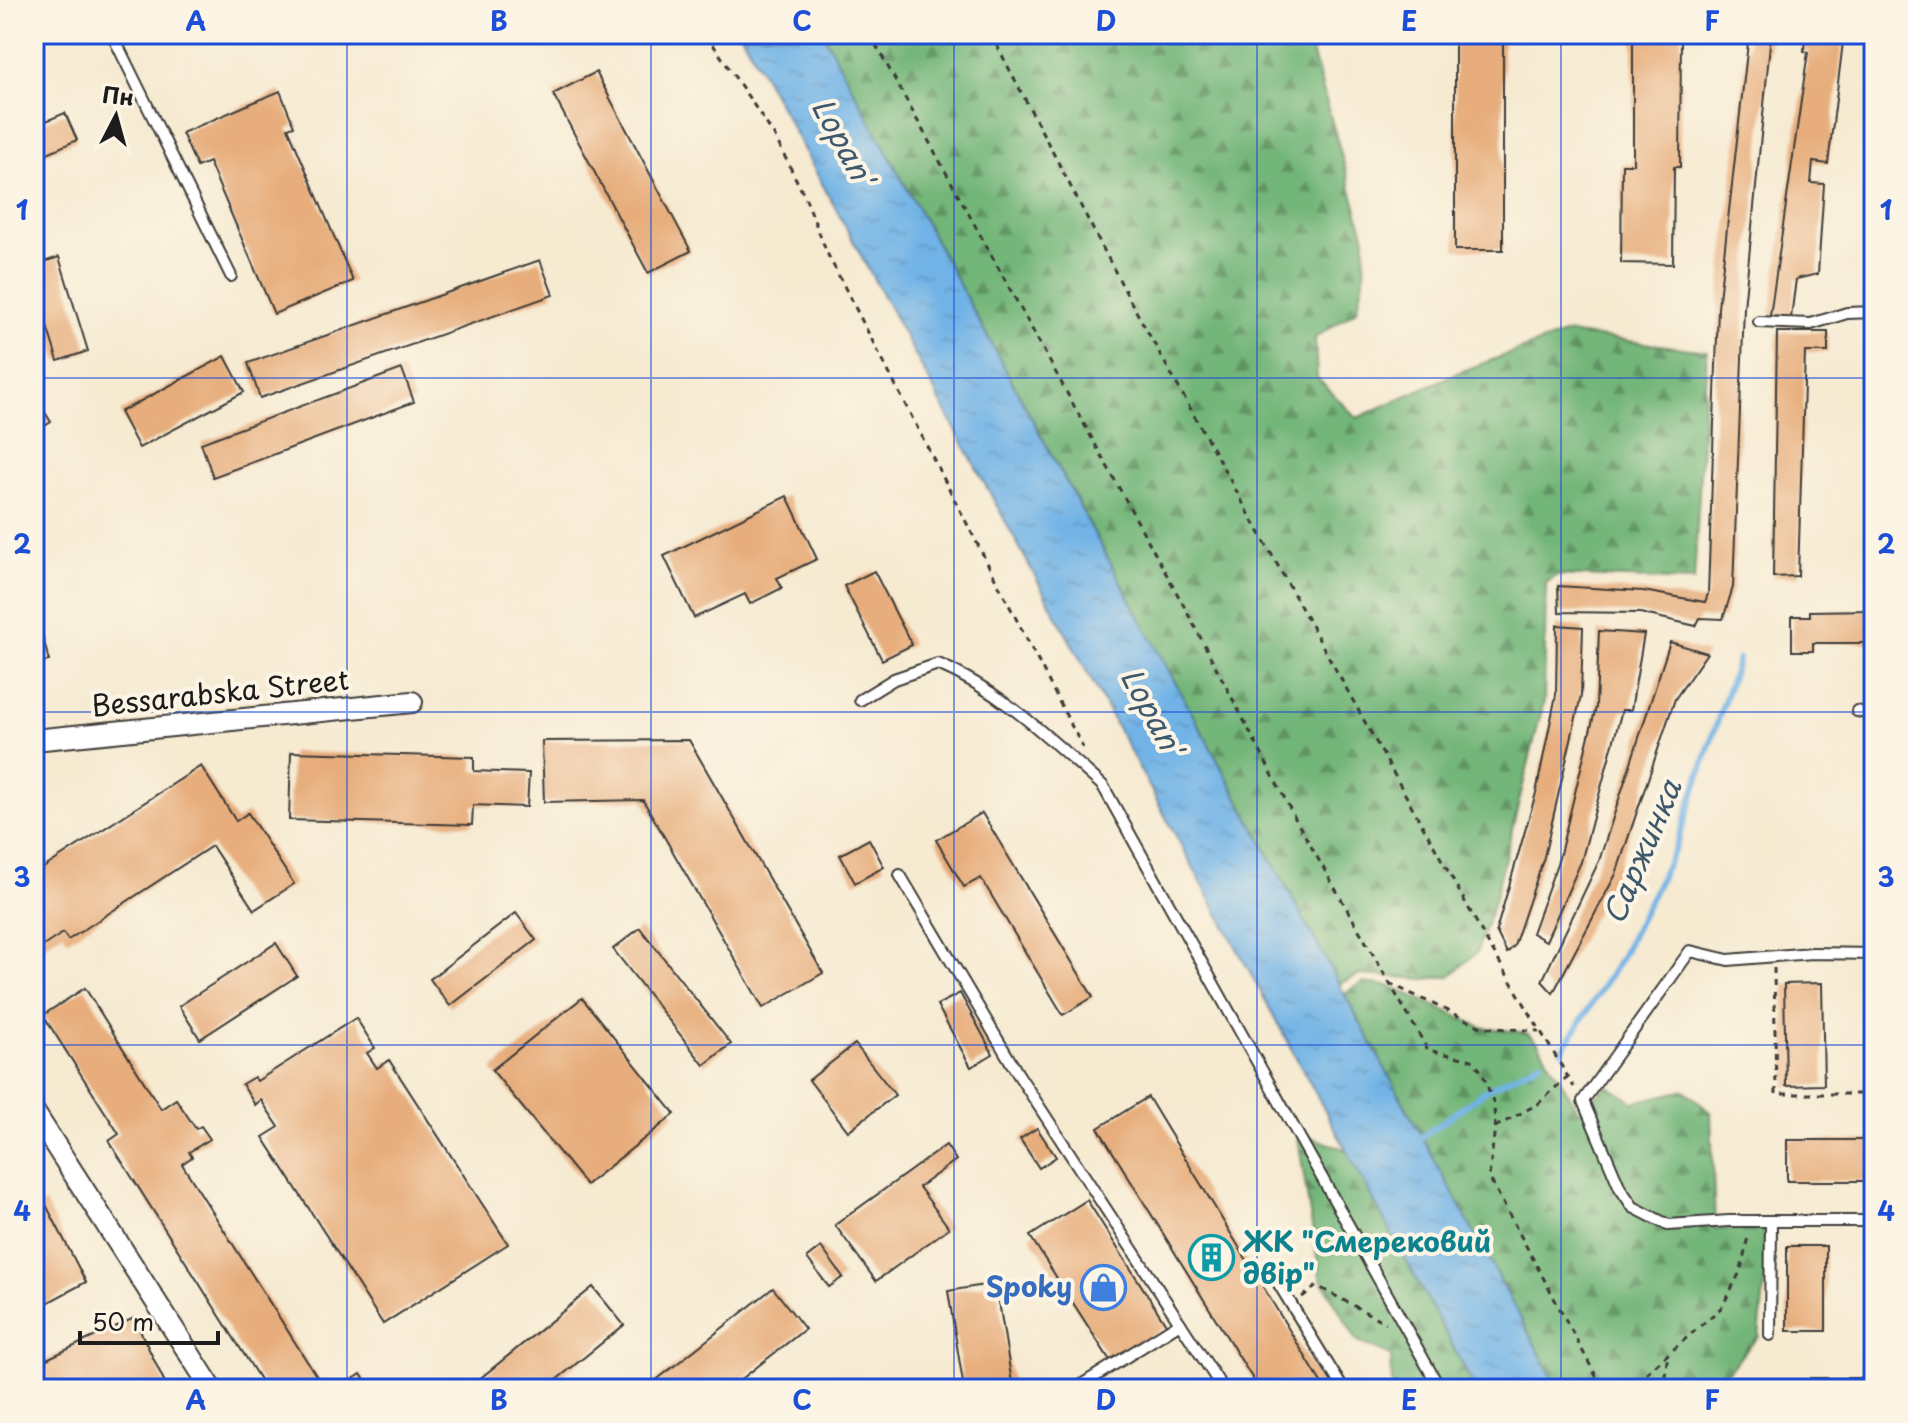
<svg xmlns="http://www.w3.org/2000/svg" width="1908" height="1423" viewBox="0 0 1908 1423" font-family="'Playpen Sans',sans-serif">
<defs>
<pattern id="forest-firs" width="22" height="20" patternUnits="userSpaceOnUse" patternTransform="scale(2)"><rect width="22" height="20" fill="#73b679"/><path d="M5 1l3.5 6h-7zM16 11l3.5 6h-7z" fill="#5e9362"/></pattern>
<pattern id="water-ripples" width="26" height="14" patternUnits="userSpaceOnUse" patternTransform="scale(2)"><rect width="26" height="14" fill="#71b3e6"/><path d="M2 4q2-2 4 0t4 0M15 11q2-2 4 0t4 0" fill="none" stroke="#6199c5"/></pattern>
</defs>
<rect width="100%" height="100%" fill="#fcf5e5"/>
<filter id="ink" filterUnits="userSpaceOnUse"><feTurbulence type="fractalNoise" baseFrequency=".0125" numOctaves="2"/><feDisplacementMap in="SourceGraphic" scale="16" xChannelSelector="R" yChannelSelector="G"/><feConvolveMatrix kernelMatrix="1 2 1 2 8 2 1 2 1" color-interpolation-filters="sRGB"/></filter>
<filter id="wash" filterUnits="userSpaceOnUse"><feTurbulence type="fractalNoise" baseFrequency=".006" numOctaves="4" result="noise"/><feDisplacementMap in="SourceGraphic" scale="32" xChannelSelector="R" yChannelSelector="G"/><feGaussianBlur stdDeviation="1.8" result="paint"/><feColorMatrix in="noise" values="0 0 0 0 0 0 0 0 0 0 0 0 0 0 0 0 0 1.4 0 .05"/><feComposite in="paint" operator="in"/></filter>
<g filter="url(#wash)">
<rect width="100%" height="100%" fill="#f6ead1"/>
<g fill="url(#forest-firs)" stroke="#48694a" stroke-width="2">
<polygon points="823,34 1307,34 1365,238 1364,280 1357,310 1315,338 1317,378 1357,418 1457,373 1566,333 1707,351 1694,581 1557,575 1546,583 1544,701 1495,898 1477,952 1450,976 1425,979 1359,975 1339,984"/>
<polygon points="1362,983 1391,986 1481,1027 1527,1033 1538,1043 1579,1111 1608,1086 1634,1102 1685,1090 1711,1113 1715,1229 1763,1229 1766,1272 1759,1336 1712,1389 1559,1389 1344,993"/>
<polygon points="1297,1132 1347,1150 1477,1389 1392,1389 1391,1356 1357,1341 1320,1277"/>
</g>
<polygon fill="url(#water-ripples)" stroke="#466881" stroke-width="2" points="741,34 823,34 1559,1389 1476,1389"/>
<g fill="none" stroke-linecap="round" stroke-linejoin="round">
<g stroke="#71b3e6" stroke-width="6">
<polyline points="1562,1051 1620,959 1676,847 1738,659"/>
<polyline points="1422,1137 1488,1089 1541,1062"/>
</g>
</g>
<g id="blocks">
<g fill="#e7ad7b">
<rect x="1455" y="34" width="48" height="216"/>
<polygon points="1633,34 1681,34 1680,167 1674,167 1673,264 1621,263 1622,164 1633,164"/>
<polygon points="1749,34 1771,34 1744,308 1733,587 1723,619 1700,618 1696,626 1640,613 1559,612 1558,586 1643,591 1705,602 1708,594 1718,308"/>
<polygon points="1805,34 1844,34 1828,164 1813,162 1811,183 1824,184 1818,274 1796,279 1791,318 1770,316 1808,52 1804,51"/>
<polygon points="596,72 691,251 648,273 553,94"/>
<polygon points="280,91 294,126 288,128 353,281 274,314 209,162 197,167 182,133"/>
<polygon points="65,113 77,140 41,156 34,141 34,126"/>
<polygon points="59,257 88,351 58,361 34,285 34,265"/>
<polygon points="540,260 553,295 260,398 248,363"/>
<polygon points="34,320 46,355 34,359"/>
<polygon points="1777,332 1828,332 1828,352 1805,352 1798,576 1773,577"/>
<polygon points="225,356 244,392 139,448 120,412"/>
<polygon points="402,369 414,402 213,477 201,443"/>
<polygon points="34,395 51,422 34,433"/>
<polygon points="787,496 817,559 777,578 782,588 750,604 745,594 694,618 664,556"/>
<polygon points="874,571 912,645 882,660 844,586"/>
<polygon points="34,601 49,661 34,664"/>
<polygon points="1874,610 1874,643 1813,643 1813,651 1792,651 1792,616 1810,616 1810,611"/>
<polygon points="1557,625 1583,627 1581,696 1544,857 1514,946 1507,953 1496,931 1536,793 1556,695"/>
<polygon points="1599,631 1644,634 1631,710 1622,710 1581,862 1546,941 1532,933 1559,858 1596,707"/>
<polygon points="1670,642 1707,653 1675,699 1616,874 1553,993 1542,981 1599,861"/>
<polygon points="689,740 823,973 763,1008 643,800 544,802 542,741"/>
<polygon points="291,752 474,757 474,771 529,773 527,807 473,805 472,825 289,820"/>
<polygon points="201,766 236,821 248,813 294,884 254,910 212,846 68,940 63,933 34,952 34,874"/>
<polygon points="982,813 1093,997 1063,1015 981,878 964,887 936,840"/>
<polygon points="869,839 884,867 855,883 840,855"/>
<polygon points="516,913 536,940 450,1006 430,979"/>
<polygon points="640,928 731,1044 704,1065 613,949"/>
<polygon points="276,943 297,976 200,1039 179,1006"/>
<polygon points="1822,983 1824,1085 1786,1086 1784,984"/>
<polygon points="85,988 161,1109 176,1099 196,1129 201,1126 210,1139 189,1152 192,1157 182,1164 324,1388 336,1380 341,1387 361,1374 370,1387 266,1389 109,1141 119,1134 43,1015"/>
<polygon points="960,993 993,1054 971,1067 937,1005"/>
<polygon points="582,998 675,1114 586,1185 492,1070"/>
<polygon points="356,1018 375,1048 367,1053 377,1068 389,1060 508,1244 383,1324 263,1137 279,1127 261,1100 255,1105 242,1084 254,1077 257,1081"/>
<polygon points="855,1044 895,1095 848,1131 809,1080"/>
<polygon points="1148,1097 1325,1389 1259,1389 1098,1128"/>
<polygon points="1037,1128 1056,1157 1039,1168 1020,1139"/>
<rect x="1787" y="1140" width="87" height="41"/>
<polygon points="946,1145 956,1160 919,1187 949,1228 876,1281 835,1225"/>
<polygon points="1087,1200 1167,1326 1111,1362 1030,1236"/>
<polygon points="45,1203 86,1282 38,1308 34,1300 34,1209"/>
<rect x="1787" y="1246" width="39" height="85"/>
<polygon points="821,1247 843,1277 829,1287 807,1258"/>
<polygon points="996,1283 1013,1389 964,1389 948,1291"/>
<polygon points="593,1287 624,1325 545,1389 467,1389"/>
<polygon points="773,1288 805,1329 729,1389 645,1389"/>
<polygon points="134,1318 168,1389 34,1389 34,1365"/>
<rect x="1810" y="1378" width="60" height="11"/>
</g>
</g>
</g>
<g filter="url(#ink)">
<use href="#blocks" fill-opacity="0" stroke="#3d3b37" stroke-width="2"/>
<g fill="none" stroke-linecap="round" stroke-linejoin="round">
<defs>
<g id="lane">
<polyline points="112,34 231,276"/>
<polyline points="1759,322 1811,324 1847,313 1874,312"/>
<path d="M860,700L894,679L938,664C1002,691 1052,741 1103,786L1440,1389"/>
<polyline points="1857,711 1874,715"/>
<polyline points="900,875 1018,1074 1223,1389"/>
<polyline points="1874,954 1812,953 1728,960 1690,951 1583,1101 1620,1188 1633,1207 1668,1225 1729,1221 1874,1221"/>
<polyline points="1269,1268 1343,1389"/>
<polyline points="1770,1335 1771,1221"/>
<polyline points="1075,1389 1180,1323"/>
</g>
<g id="street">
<polyline points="34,740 412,702"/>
<polyline points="34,1112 212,1389"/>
</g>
</defs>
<use href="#lane" stroke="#3d3b37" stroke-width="14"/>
<use href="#street" stroke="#3d3b37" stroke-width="24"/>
<g stroke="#3d3b37" stroke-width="3" stroke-dasharray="6 6" stroke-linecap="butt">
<polyline points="706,34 774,135 806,199 827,253 1083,748"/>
<polyline points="870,34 1185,608 1297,822 1428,1050 1472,1060 1482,1072 1494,1104 1495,1127 1489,1177 1603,1389"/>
<polyline points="991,34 1131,302 1488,943 1574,1087"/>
<polyline points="1774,968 1776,1094 1874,1094"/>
<polyline points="1389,983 1481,1027 1539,1031"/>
<polyline points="1495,1127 1538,1104 1567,1077"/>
<polyline points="1302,1297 1317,1286 1386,1323"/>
<polyline points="1628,1389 1722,1307 1741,1270 1748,1236"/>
<polyline points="1663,1389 1668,1354"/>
</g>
<use href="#lane" stroke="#fff" stroke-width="10"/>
<use href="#street" stroke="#fff" stroke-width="20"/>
</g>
</g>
<path fill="none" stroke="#1d4ed8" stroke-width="2" stroke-opacity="0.55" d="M347,34V1389M651,34V1389M954,34V1389M1257,34V1389M1561,34V1389M34,378H1874M34,712H1874M34,1045H1874"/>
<defs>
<symbol id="building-ring" viewBox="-11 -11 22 22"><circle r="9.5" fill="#fcf5e5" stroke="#0f9aa8" stroke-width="1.5"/><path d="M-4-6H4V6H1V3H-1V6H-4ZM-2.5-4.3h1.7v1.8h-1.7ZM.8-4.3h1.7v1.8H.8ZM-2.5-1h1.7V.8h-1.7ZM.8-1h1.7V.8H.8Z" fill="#0f9aa8"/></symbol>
<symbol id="shop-ring" viewBox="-11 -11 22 22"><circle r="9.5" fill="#fcf5e5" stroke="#3f7fe0" stroke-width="1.5"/><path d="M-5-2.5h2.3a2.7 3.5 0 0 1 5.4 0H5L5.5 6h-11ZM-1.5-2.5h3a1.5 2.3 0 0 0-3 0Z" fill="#3f7fe0"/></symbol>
</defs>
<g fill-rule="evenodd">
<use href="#building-ring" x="1186" y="1232" width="51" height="51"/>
<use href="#shop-ring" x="1078" y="1262" width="51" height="51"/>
</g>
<g text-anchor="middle" stroke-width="8" stroke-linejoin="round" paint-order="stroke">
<g font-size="28" fill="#1c1c1c" stroke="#fcf5e5">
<text transform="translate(220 693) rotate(-6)" y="10">Bessarabska Street</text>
</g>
<g font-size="28" font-weight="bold" fill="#0d838f" stroke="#fcf5e5" text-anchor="start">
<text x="1243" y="1252">ЖК "Смерековий<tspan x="1243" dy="32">двір"</tspan></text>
</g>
<g font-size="28" font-weight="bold" fill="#366cbe" stroke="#fcf5e5" text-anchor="end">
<text x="1072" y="1297">Spoky</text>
</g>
<g font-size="30" font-style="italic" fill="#3e586d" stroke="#fcf5e5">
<text transform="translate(842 142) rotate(61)" y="10">Lopan'</text>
<text transform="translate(1151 712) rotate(61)" y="10">Lopan'</text>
<text transform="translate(1643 852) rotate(-67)" y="10">Саржинка</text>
</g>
</g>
<rect width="1908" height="1423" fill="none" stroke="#fcf5e5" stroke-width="88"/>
<g transform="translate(116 116) rotate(6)" stroke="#fcf5e5" stroke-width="6" paint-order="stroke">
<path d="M0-6L14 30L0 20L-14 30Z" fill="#1c1c1c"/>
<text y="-12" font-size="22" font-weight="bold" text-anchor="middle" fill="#1c1c1c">Пн</text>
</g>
<path d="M80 1331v12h138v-12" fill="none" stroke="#1c1c1c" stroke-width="4"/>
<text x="92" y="1331" font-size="24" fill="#1c1c1c" stroke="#fcf5e5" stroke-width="6" paint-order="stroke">50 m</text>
<rect x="44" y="44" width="1820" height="1335" fill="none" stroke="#1d4ed8" stroke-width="3"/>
<g font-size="26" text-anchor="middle" font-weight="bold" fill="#1d4ed8">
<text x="196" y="31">A</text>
<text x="499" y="31">B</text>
<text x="802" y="31">C</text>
<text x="1106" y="31">D</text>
<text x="1409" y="31">E</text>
<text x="1712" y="31">F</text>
<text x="22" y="220">1</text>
<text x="1886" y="220">1</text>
<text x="22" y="554">2</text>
<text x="1886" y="554">2</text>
<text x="22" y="887">3</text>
<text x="1886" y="887">3</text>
<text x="22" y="1221">4</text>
<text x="1886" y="1221">4</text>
<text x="196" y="1410">A</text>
<text x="499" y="1410">B</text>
<text x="802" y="1410">C</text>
<text x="1106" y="1410">D</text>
<text x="1409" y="1410">E</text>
<text x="1712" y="1410">F</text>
</g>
</svg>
